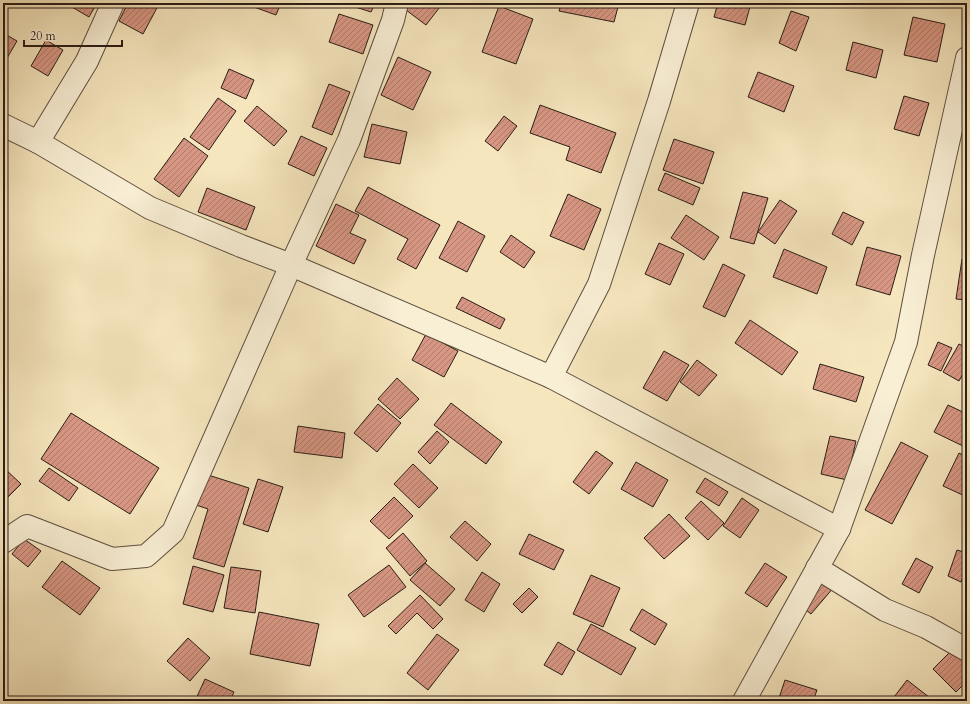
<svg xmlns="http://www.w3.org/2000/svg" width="970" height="704" viewBox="0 0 970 704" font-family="Cardo,serif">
<defs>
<pattern id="building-hatch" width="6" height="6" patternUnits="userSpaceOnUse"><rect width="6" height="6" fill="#d89784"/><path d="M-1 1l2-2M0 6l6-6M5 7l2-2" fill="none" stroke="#af7b6b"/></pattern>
</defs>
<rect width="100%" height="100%" fill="#f6e6be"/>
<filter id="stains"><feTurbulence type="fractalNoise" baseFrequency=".005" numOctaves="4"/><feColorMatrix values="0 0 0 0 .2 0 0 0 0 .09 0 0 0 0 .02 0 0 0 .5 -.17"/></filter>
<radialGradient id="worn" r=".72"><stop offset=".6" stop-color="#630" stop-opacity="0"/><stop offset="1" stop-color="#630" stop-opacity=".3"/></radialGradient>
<g fill="url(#building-hatch)" stroke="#2a1d15">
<polygon points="31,3 41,3 39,7"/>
<polygon points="65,3 97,3 89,17"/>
<polygon points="128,3 159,4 143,34 119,21"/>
<polygon points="222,3 232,3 229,8"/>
<polygon points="256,3 281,3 276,15 254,7"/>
<polygon points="343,3 375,3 371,12"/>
<polygon points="411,3 443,3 426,25 406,10"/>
<polygon points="561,3 619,3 614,22 559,11"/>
<polygon points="718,3 751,3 745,25 714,17"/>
<polygon points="499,6 533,19 516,64 482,52"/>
<polygon points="791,11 809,17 796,51 779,43"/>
<polygon points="339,14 373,25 363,54 329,42"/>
<polygon points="913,17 945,24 937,62 904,55"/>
<polygon points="3,33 17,41 3,65"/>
<polygon points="46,40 63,50 48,76 31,66"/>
<polygon points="853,42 883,50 876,78 846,70"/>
<polygon points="398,57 431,72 413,110 381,95"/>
<polygon points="229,69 254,80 246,99 221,88"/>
<polygon points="758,72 794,86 784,112 748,97"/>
<polygon points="329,84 350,92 332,135 312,127"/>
<polygon points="904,96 929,103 919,136 894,129"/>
<polygon points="218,98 236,111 209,150 190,137"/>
<polygon points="540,105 616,133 601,173 566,160 570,147 530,133"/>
<polygon points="257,106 287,131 274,146 244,121"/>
<polygon points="504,116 517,126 498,151 485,141"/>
<polygon points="372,124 407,132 400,164 364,157"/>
<polygon points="301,136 327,148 314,176 288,164"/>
<polygon points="184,138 208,156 179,197 154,179"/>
<polygon points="674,139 714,152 703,184 663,170"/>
<polygon points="665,173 700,188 693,205 658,190"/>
<polygon points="368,187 440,225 416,269 397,259 408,239 355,211"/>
<polygon points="207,188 255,207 246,230 198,212"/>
<polygon points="743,192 768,198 754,244 730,238"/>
<polygon points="568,194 601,209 584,250 550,236"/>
<polygon points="780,200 797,211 775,244 758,232"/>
<polygon points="336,204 359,215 350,233 366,240 354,264 316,246"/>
<polygon points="843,212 864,222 852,245 832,234"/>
<polygon points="686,215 719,237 704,260 671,238"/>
<polygon points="458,221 485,236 467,272 439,258"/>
<polygon points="511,235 535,252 524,268 500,252"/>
<polygon points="659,243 684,254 670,285 645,274"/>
<polygon points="867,247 901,256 890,295 856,285"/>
<polygon points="784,249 827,267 817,294 773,277"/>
<polygon points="962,259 967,259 967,300 956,299"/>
<polygon points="723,264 745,275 725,317 703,307"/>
<polygon points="462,297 505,319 500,329 456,308"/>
<polygon points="750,320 798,352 782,375 735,343"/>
<polygon points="426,334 458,351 444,377 412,360"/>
<polygon points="938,342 952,348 941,371 928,365"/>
<polygon points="959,344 967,348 967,366 959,381 943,372"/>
<polygon points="664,351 689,365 667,401 643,388"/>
<polygon points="697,360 717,375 699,396 680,382"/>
<polygon points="820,364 864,377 856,402 813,389"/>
<polygon points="397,378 419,399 400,419 378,399"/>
<polygon points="451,403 502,442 486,464 434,425"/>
<polygon points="378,404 401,423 377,452 354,433"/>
<polygon points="948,405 967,414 967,448 934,432"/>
<polygon points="71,413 159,468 130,514 41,459"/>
<polygon points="298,426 345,433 342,458 294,452"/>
<polygon points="437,431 449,442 430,464 418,452"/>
<polygon points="830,436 856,441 847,480 821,474"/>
<polygon points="901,442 928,456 892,524 865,510"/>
<polygon points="596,451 613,463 589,494 573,482"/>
<polygon points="959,453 967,457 967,497 943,486"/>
<polygon points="636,462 668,480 653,507 621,489"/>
<polygon points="413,464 438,488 419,508 394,484"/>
<polygon points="3,467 21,484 3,502"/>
<polygon points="49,468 78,488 69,501 39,481"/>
<polygon points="205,474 249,488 224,567 193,558 208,509 196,505"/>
<polygon points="705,478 728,492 719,506 696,492"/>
<polygon points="258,479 283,487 268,532 243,524"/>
<polygon points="394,497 413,516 389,539 370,521"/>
<polygon points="742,498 759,510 740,538 723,526"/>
<polygon points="701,501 724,523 708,540 685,518"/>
<polygon points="669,514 690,536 664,559 644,538"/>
<polygon points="465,521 491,544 477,561 450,537"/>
<polygon points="403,533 427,561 410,576 386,548"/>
<polygon points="529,534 564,550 554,570 519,554"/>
<polygon points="24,539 41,551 28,567 12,554"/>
<polygon points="957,550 967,553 967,567 961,582 948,576"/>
<polygon points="916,558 933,567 919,593 902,584"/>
<polygon points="62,561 100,588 80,615 42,587"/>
<polygon points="425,563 455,589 440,606 410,580"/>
<polygon points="765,563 787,577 767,607 745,593"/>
<polygon points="389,565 406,587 364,617 348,595"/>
<polygon points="193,566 224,575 213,612 183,604"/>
<polygon points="231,567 261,571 255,613 224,608"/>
<polygon points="482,572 500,584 484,612 465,600"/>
<polygon points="591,575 620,588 603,627 573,614"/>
<polygon points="822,578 834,587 811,614 800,605"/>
<polygon points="529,588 538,597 522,613 513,604"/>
<polygon points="420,595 443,619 433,629 417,613 396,634 388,626"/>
<polygon points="642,609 667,624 655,645 630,630"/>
<polygon points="259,612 319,624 310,666 250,654"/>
<polygon points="591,624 636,648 621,675 577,650"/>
<polygon points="437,634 459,650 428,690 407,673"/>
<polygon points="188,638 210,658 190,681 167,661"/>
<polygon points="558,642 575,652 562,675 544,665"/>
<polygon points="957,645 967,655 967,681 956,692 933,669"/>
<polygon points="205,679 234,692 230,701 195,701"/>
<polygon points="785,680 817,690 813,701 778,701"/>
<polygon points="907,680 934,701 891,701"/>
</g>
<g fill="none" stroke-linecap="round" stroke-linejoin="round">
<defs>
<g id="street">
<polyline points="3,125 38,142 150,208 241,246 291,265 551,377 839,529"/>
<polyline points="38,142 87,61 113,3"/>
<polyline points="551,377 599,284 659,101 688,3"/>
<polyline points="3,542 27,526 112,559 146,556 173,532 291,265 349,140 393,20 397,3"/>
<polyline points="817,568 885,610 926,627 967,650"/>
<polyline points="744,701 839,529 906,342 923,255 967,58"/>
</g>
</defs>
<use href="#street" stroke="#5d4f3f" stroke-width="24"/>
<use href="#street" stroke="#f9efd5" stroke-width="22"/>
</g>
<rect width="970" height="704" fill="none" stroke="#f6e6be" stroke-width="16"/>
<rect x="4" y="4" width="962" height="696" fill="none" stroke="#2a1d15" stroke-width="2"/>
<rect x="8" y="8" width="954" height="688" fill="none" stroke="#2a1d15"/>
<path d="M24 40v6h98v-6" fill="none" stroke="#2a1d15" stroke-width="2"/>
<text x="30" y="40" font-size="12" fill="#2a1d15" stroke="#f9efd5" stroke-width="3" paint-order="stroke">20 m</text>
<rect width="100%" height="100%" filter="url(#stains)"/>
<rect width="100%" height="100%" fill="url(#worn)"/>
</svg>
